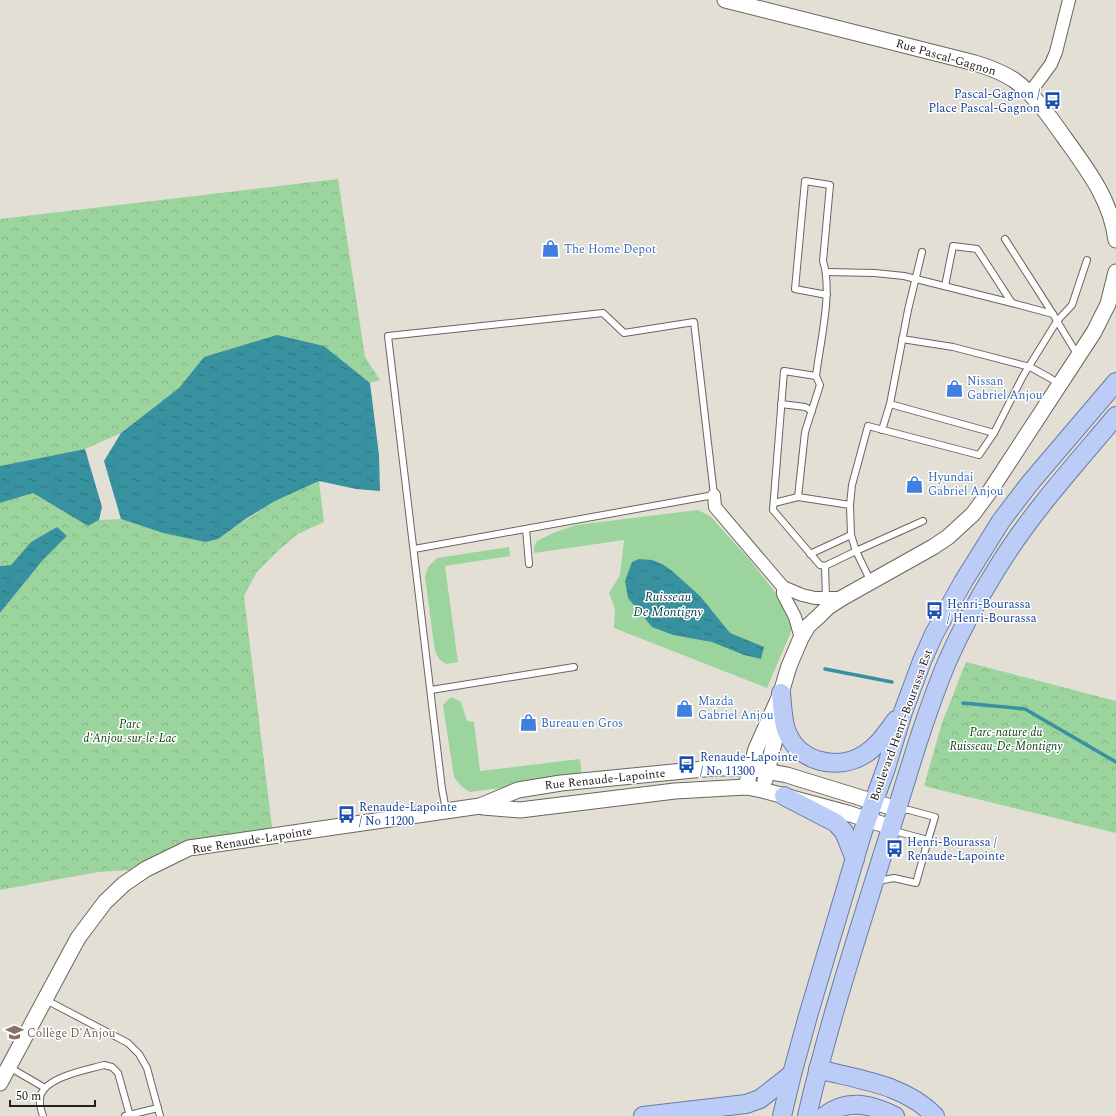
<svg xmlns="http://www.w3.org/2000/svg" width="1116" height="1116" viewBox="0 0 1116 1116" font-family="Spectral,serif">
<defs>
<pattern id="forest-crowns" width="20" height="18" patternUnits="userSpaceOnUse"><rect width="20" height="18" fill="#9bd49c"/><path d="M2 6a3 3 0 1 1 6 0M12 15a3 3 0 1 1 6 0" fill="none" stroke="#85b686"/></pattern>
<pattern id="water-ripples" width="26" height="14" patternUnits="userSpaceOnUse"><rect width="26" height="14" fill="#38919e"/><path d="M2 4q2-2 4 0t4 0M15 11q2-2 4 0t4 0" fill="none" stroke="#2f7680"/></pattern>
</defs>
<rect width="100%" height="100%" fill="#e3dfd5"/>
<g fill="#9bd49c">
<polygon points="698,510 710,516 748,558 788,608 793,627 767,688 614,628 615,609 609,593 620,575 624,540 534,553 534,547 537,541 553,533 576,525"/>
<polygon points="509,547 510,556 445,566 458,662 446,664 439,659 435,651 425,577 428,567 437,558"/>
<polygon points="451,697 461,702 467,721 474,722 480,771 580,759 582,777 470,792 461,786 454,777 443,705"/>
</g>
<g fill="url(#forest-crowns)">
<polygon points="338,179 365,357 380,380 370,383 324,346 204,357 179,388 121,433 85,449 0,466 0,219"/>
<polygon points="319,481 324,522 298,534 280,549 257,572 244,596 273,836 189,848 146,869 98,872 0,890 0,613 42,561 67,536 31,542 11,565 0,566 0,503 33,493 88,526 99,520 121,519 163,533 205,542 233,528 275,501"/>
<polygon points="966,662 1116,701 1116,833 924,786 942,723"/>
</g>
<g fill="url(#water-ripples)">
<polygon points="277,335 324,346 370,383 379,455 380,491 356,489 319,481 275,501 247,518 218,539 205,542 163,533 121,519 104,461 121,433 179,388 204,357"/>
<polygon points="85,449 102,507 99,520 88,526 33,493 0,503 0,466"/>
<polygon points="57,527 67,536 42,561 0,613 0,566 11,565 31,542"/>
<polygon points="639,559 652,560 662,564 671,570 700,596 730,633 764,647 761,659 744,655 712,642 673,635 652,627 628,598 625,581 632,562"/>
</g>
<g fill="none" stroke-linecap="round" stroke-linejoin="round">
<g stroke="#38919e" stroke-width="3.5">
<polyline points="825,669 892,682"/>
<polyline points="963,703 1025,709 1116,762"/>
</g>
<defs>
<g id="service">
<polyline points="1005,239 1053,314"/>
<polyline points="826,272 875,273 904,276 1012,303 1053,314 1057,321 1072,305 1087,260"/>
<polyline points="945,286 953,246 977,249 1012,303"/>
<path d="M827,295L795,289L805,181L830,185L823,261C833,291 820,343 816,376L784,371L773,510L820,565L825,566L856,551L871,582"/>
<polyline points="902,339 953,347 1030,367 1050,378 1059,384"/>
<polyline points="816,376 820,385 805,432 798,497 850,505 851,535 856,551 923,521"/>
<polyline points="781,404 805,407 812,411"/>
<polyline points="890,404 994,433"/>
<polyline points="882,430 890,404 908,310 922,252"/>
<polyline points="774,503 798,497"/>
<polyline points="850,505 852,485 868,426 979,455 994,433 1023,376 1057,321 1077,354"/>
<polyline points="526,529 529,564"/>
<polyline points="414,549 714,495 694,322 624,333 603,313 388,336 442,789 446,810"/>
<polyline points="810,554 851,535"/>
<polyline points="825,566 826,598"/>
<polyline points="431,690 574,667"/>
<polyline points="893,828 898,832 928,840 935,817 909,810 898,809"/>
<polyline points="876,879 883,880 894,878 916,883 928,840"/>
<polyline points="46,1000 128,1043 139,1054 147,1068 160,1116"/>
<polyline points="9,1067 45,1088"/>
<path d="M43,1116C41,1110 39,1104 40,1098C43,1077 87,1070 104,1065L112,1067L118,1073L130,1116"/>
<polyline points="125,1116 158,1108"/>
</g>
<g id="minor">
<polyline points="1029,94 1051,64 1056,52 1069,0"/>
<polyline points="714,495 715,507 783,587 802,595 815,598 842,598"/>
<polyline points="783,587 783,594 795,617 801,638"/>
</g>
<g id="tertiary">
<path d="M725,0L975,63C988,67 1002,72 1014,80C1035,95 1049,116 1064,137C1087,169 1111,200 1116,240"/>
<polyline points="765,780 776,735 779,709"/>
<polyline points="746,787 756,749 781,693 789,666 801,638 808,626 818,617 828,607 842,598 933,547 948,537 973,514 990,491 1094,332 1108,304 1116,272"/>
<polyline points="483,807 520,810 675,791 746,787 762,790 847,813 891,827"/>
<polyline points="0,1083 78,938 105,902 124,884 146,869 189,848 480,806 518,790 561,783 714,768 750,768 787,775 897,809"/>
</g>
<g id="primary">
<path d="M781,693C782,703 783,724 787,732C799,763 839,771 865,754C878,746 887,732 896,720"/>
<polyline points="784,796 836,823 844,832 855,859"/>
<path d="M818,1069C859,1080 904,1084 935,1116"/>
<polyline points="643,1116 746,1104 760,1099 792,1074"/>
<polyline points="782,1116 792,1074 808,1016 863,831 886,768 903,712 922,661 934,634 963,582 1001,521 1030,483 1116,382"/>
<path d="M807,1116C828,1025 857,936 885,847C905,785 922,722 947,662C961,630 978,599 996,570C1030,514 1074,466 1116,416"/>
<path d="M824,1116C847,1098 871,1104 895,1116"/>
</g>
</defs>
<use href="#service" stroke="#69665d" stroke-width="8"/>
<use href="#minor" stroke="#69665d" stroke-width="14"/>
<use href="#tertiary" stroke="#69665d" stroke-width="17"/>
<use href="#primary" stroke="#697ba6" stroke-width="20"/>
<use href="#service" stroke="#fff" stroke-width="6"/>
<use href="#minor" stroke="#fff" stroke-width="12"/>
<use href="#tertiary" stroke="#fff" stroke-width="15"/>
<use href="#primary" stroke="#bbcdf6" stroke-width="18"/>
</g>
<defs>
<symbol id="bus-bare" viewBox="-9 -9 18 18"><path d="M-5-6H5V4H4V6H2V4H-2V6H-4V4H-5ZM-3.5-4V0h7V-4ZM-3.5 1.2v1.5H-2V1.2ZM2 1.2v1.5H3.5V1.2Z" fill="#1a4fb4" stroke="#fff" stroke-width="2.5" paint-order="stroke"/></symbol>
<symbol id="shop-bare" viewBox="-9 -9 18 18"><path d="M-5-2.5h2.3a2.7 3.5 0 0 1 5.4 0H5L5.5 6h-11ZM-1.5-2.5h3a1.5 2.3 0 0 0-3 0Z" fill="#3f7fe0" stroke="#fff" stroke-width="2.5" paint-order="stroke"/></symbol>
<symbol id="school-bare" viewBox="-9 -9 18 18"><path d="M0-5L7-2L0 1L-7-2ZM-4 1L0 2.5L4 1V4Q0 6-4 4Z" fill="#8d6e63" stroke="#fff" stroke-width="2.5" paint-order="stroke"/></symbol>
</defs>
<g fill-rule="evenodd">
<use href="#bus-bare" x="1040" y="88" width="25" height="25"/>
<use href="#shop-bare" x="538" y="236" width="25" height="25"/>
<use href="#shop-bare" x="942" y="376" width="25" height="25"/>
<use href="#shop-bare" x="902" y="472" width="25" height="25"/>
<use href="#bus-bare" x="922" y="598" width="25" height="25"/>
<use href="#shop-bare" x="672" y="696" width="25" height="25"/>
<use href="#shop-bare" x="516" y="710" width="25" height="25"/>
<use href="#bus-bare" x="674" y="752" width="25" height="25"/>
<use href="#bus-bare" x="334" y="802" width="25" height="25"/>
<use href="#bus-bare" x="882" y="836" width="25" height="25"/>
<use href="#school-bare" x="2" y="1020" width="25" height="25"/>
</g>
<g text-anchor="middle" stroke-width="3" stroke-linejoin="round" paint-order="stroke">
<g font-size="12" fill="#23221e" stroke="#fff">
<text transform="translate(946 57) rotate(16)" y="4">Rue Pascal-Gagnon</text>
<text transform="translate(901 725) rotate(-70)" y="4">Boulevard Henri-Bourassa Est</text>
<text transform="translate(605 779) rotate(-6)" y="4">Rue Renaude-Lapointe</text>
<text transform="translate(252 840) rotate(-9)" y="4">Rue Renaude-Lapointe</text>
</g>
<g font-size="12" fill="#164399" stroke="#fff" text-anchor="start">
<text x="1040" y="98" text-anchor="end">Pascal-Gagnon /<tspan x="1040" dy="14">Place Pascal-Gagnon</tspan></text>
<text x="947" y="608">Henri-Bourassa<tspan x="947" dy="14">/ Henri-Bourassa</tspan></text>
<text x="700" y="761">Renaude-Lapointe<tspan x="700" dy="14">/ No 11300</tspan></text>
<text x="359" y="811">Renaude-Lapointe<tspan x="359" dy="14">/ No 11200</tspan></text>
<text x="907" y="846">Henri-Bourassa /<tspan x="907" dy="14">Renaude-Lapointe</tspan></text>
</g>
<g font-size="12" fill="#366cbe" stroke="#fff" text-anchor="start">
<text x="564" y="253">The Home Depot</text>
<text x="967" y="385">Nissan<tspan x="967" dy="14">Gabriel Anjou</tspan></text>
<text x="928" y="481">Hyundai<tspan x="928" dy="14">Gabriel Anjou</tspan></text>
<text x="698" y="705">Mazda<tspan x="698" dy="14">Gabriel Anjou</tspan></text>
<text x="541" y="727">Bureau en Gros</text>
</g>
<g font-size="12" font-style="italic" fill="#0f3b13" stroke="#fff">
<text x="130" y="728">Parc<tspan x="130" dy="14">d'Anjou-sur-le-Lac</tspan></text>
<text x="1006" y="736">Parc-nature du<tspan x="1006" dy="14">Ruisseau-De-Montigny</tspan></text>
</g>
<g font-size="12" fill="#785e54" stroke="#fff" text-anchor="start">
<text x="27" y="1037">Collège D'Anjou</text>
</g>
<g font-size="13" font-style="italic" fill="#0f444c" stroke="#fff">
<text x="668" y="601">Ruisseau<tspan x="668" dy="15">De Montigny</tspan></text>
</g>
</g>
<path d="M10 1100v6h85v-6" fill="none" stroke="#23221e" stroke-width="2"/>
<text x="16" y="1100" font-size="12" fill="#23221e" stroke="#ffffff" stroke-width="3" paint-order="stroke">50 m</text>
</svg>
